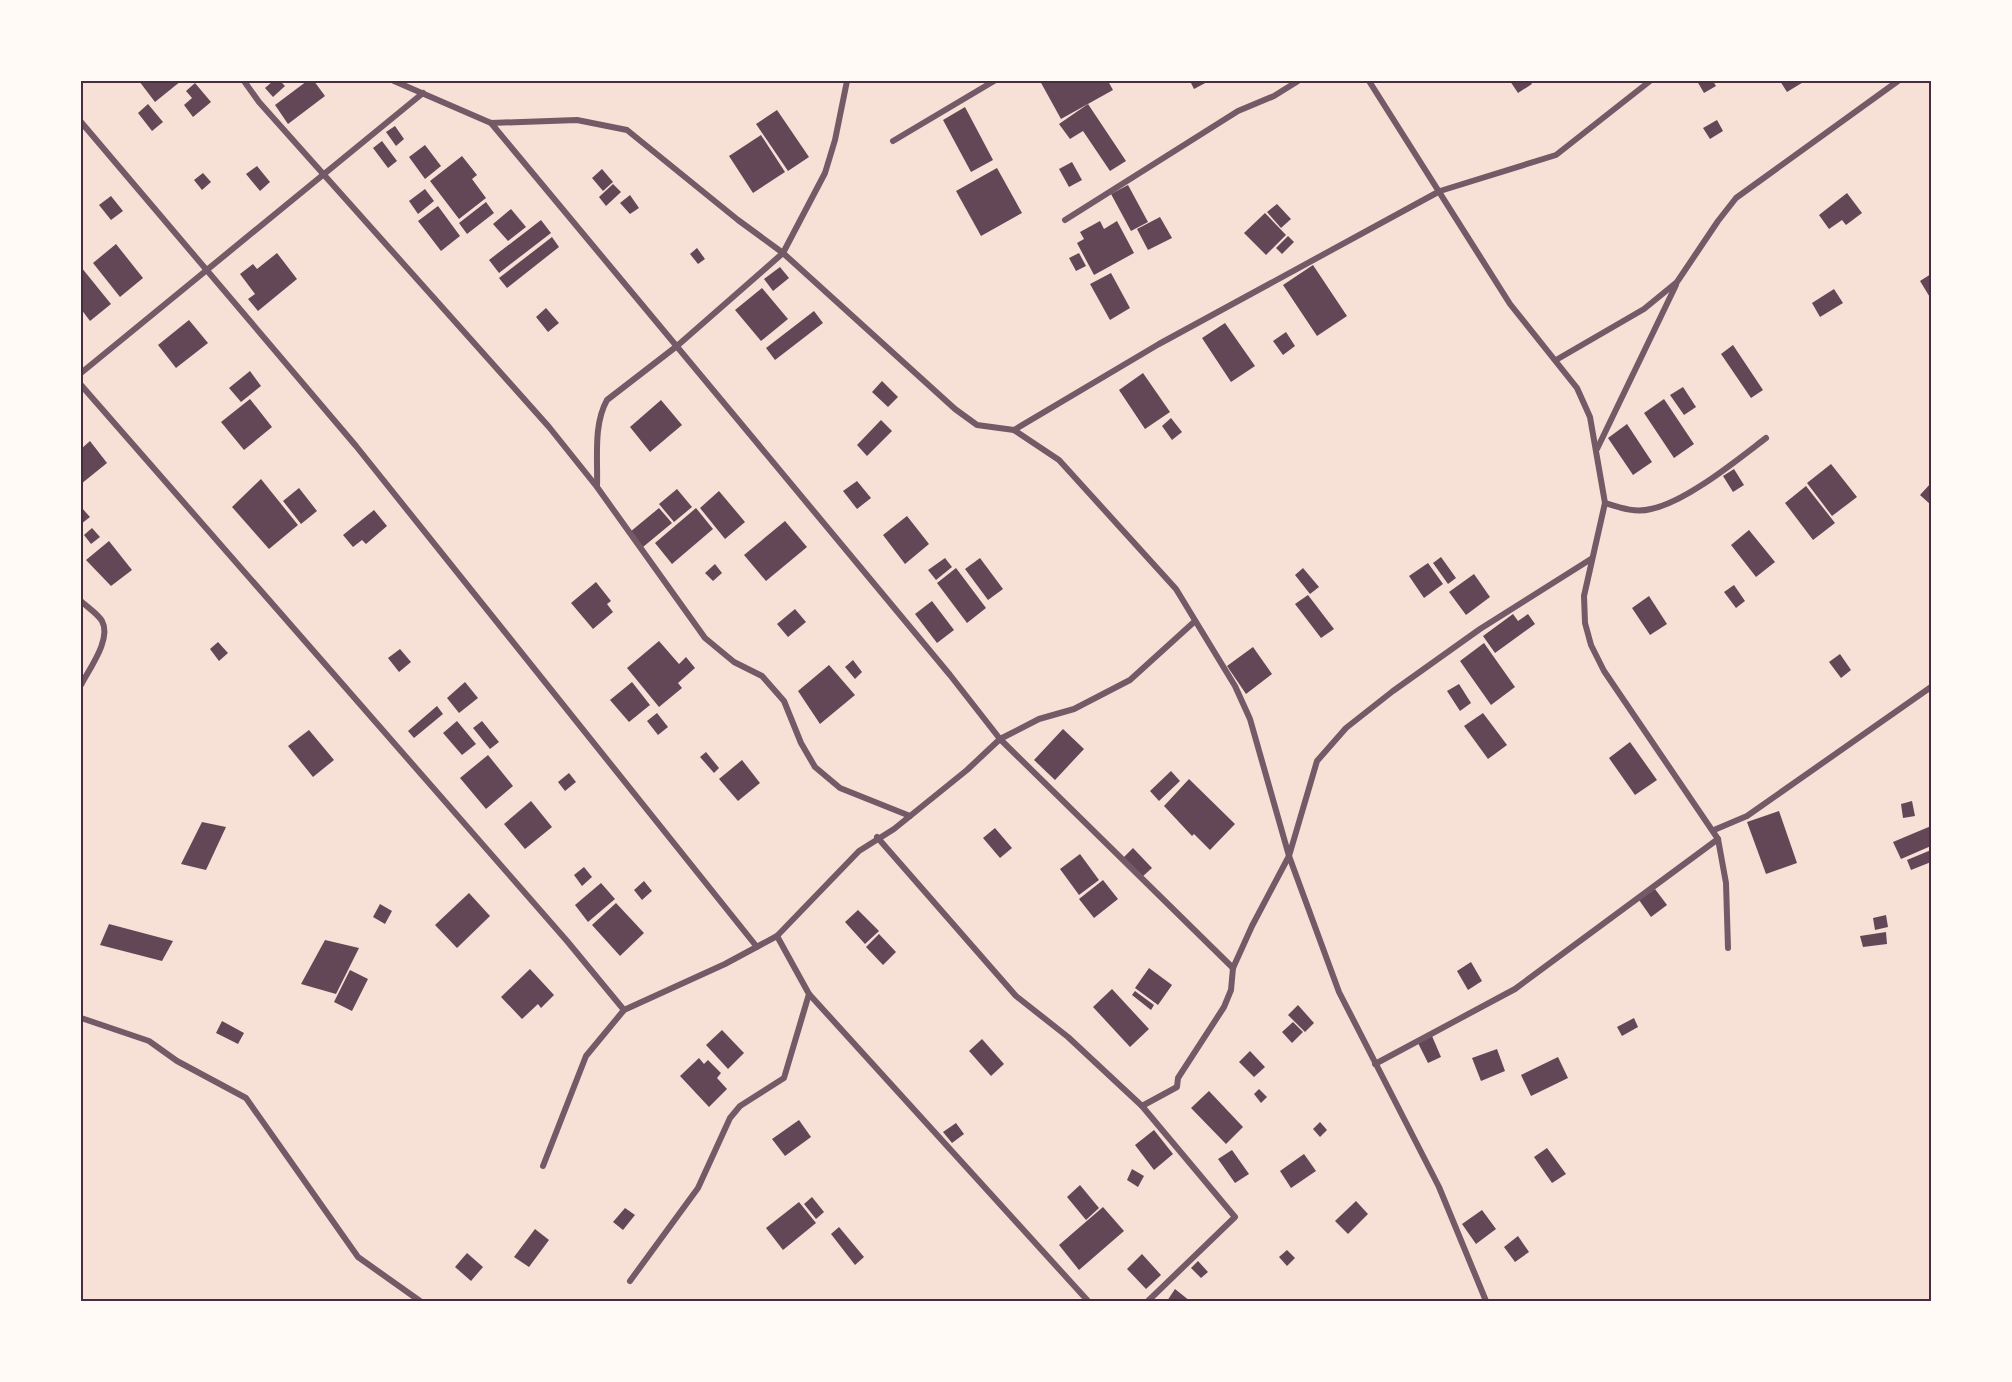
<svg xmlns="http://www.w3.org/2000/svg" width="2012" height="1382" viewBox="0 0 2012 1382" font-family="'Nunito Sans',sans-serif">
<rect width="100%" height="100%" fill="#f7e1d7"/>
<g fill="#644757">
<polygon points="139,81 181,81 155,102"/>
<polygon points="273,81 280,81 285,86 273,97 265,88"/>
<polygon points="307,81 314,81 325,96 288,124 275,105"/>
<polygon points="1040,81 1108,81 1113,90 1061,119"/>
<polygon points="1190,81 1209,81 1194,89"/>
<polygon points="1510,81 1530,81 1532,84 1518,93"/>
<polygon points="1697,81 1713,81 1716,86 1704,93"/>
<polygon points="1780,81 1805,81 1787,92"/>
<polygon points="195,83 211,102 193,117 184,105 192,98 186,91"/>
<polygon points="148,104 163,122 152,131 138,113"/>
<polygon points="1088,104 1126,161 1110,171 1083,131 1070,139 1059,124"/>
<polygon points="965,107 993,160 971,172 943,120"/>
<polygon points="777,110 809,157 788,171 756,124"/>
<polygon points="1717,120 1723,131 1710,139 1703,128"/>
<polygon points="395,126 404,139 396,146 386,132"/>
<polygon points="761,135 785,172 753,193 729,156"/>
<polygon points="382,141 397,161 388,168 373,148"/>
<polygon points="425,145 441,166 425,179 409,157"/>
<polygon points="462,156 477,175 472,179 486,198 459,219 430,181"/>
<polygon points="1072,162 1082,180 1069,187 1059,169"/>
<polygon points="257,166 270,182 260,191 246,174"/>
<polygon points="997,168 1022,213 981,236 956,191"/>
<polygon points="602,169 613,182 603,191 592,178"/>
<polygon points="203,173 211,182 202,190 194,180"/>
<polygon points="613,184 621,192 606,206 599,197"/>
<polygon points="1128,185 1148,222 1131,231 1111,194"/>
<polygon points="425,189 434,201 418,214 409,201"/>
<polygon points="1847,193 1862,213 1846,225 1842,220 1829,229 1819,215"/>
<polygon points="630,195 639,208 630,214 620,203"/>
<polygon points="111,196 123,211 111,220 99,205"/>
<polygon points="486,202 494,213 467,234 459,223"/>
<polygon points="1277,204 1291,219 1281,228 1267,212"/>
<polygon points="438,206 460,236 441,251 418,221"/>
<polygon points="511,209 526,227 508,241 493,224"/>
<polygon points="1265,213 1286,235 1266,255 1244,233"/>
<polygon points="1160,217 1172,238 1148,250 1137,229"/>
<polygon points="541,220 551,233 499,273 489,260"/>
<polygon points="1100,221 1104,229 1117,221 1134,253 1094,275 1077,243 1084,239 1080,232"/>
<polygon points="1288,236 1294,242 1282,254 1276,248"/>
<polygon points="552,237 559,247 507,288 499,278"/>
<polygon points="116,244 143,278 120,297 93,263"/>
<polygon points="697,248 705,259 698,264 690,254"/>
<polygon points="277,253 297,279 258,311 248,299 255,294 240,274 253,264 257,269"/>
<polygon points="1079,253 1086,266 1076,271 1069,258"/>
<polygon points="1313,265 1347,316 1317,336 1283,285"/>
<polygon points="81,267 111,304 90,321 81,309"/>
<polygon points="780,267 789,278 773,291 764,279"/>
<polygon points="1111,273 1130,308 1110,320 1090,284"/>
<polygon points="1931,274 1931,299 1920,281"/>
<polygon points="762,288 788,319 761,341 735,310"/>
<polygon points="1834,289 1843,303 1820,317 1812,303"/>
<polygon points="546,308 559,323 548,332 536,317"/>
<polygon points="814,311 823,323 775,360 766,348"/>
<polygon points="189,320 208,343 176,368 158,345"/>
<polygon points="1225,323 1255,366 1231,382 1202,338"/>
<polygon points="1286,332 1295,346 1283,355 1273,341"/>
<polygon points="1733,345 1763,390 1751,398 1721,354"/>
<polygon points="250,371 261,386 241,402 229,388"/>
<polygon points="1143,373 1170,412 1145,429 1119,390"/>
<polygon points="882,381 898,397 888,407 872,392"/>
<polygon points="1683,387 1696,407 1684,415 1670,395"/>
<polygon points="250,399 272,427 244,450 221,422"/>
<polygon points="1664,399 1694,444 1674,458 1644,413"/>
<polygon points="661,400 682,425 650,452 630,427"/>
<polygon points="1171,418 1182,432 1172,440 1162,426"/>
<polygon points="881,420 892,431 867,456 857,445"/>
<polygon points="1627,424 1652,462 1633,475 1608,438"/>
<polygon points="90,441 107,463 81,484 81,449"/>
<polygon points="1831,464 1857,497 1832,516 1807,483"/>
<polygon points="1734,469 1744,485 1733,492 1723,476"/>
<polygon points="261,479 298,525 269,549 232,507"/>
<polygon points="857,481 871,498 857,509 843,491"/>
<polygon points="1931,483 1931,505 1920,495"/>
<polygon points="1806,486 1835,523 1813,540 1785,503"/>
<polygon points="299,488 317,511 301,524 283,501"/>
<polygon points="677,489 692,507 674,522 659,504"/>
<polygon points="719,491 745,522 725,539 700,508"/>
<polygon points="81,507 90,517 81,524"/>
<polygon points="659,508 672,523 643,547 630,532"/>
<polygon points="696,508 713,529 672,564 655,543"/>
<polygon points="374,510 387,526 366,544 362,540 353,547 343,535"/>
<polygon points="907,516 929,544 905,564 883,535"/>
<polygon points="785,521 807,547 766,581 744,555"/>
<polygon points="92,528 100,537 91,544 84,535"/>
<polygon points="1749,530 1775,562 1756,577 1731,545"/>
<polygon points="109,541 132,570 111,586 86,560"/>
<polygon points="1441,557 1456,578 1448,584 1433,563"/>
<polygon points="945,558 952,567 936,580 928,570"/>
<polygon points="980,558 1003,589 988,600 965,569"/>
<polygon points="1428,563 1443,584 1424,598 1409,576"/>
<polygon points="715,564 722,573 713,581 705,573"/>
<polygon points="956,568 986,608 967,623 937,583"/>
<polygon points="1303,568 1319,587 1310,594 1295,575"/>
<polygon points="1474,574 1490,597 1466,615 1449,592"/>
<polygon points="596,582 611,601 607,604 613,612 593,629 571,603"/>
<polygon points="1734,585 1745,601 1736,608 1724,592"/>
<polygon points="1308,595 1334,629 1321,638 1295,604"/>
<polygon points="1649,596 1667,624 1650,635 1632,608"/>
<polygon points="932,601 954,630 937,643 915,614"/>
<polygon points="795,609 806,622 788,637 777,624"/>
<polygon points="1513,614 1518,621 1528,614 1535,624 1495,653 1483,636"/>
<polygon points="659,641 679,664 686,657 695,668 678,683 682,688 659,707 627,668"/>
<polygon points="218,642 228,653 219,661 210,649"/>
<polygon points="1484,643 1515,687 1491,705 1460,661"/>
<polygon points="1253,647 1272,674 1246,694 1227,666"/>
<polygon points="400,649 411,662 399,672 388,658"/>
<polygon points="1840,654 1851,670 1841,678 1829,662"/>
<polygon points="853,660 862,672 855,679 845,667"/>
<polygon points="829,665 855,695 820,724 798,691"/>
<polygon points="465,682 478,698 459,713 447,698"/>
<polygon points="632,682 650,705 629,722 610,700"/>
<polygon points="1459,684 1471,703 1460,711 1447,691"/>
<polygon points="437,706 443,714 414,738 408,731"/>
<polygon points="657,713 668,727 658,735 647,721"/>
<polygon points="1483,713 1507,745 1488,759 1464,726"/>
<polygon points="457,721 476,744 462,755 443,733"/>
<polygon points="482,721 499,742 490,749 473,728"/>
<polygon points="1063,729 1084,749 1055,780 1034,760"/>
<polygon points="309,730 334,760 313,777 288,746"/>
<polygon points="1630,742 1657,780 1635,795 1609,758"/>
<polygon points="706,752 719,768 714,773 700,757"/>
<polygon points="488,755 513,786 486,809 460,778"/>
<polygon points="742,760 760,783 738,801 719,779"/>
<polygon points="1171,771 1180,781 1159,801 1150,791"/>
<polygon points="569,773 576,782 565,791 558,782"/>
<polygon points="1189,779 1235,824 1210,850 1194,834 1192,836 1164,806"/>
<polygon points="531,801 552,827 525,849 504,824"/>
<polygon points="1912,801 1915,816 1903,818 1901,804"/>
<polygon points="1779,811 1797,863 1766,874 1747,822"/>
<polygon points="202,822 226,827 206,870 181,864"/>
<polygon points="1931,826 1931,846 1901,859 1893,842"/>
<polygon points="995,828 1012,848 1000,858 983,838"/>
<polygon points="1133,848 1152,868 1142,877 1123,858"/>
<polygon points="1931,850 1931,862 1911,870 1907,860"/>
<polygon points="1080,854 1099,880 1079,895 1060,869"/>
<polygon points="584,867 592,877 582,886 574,875"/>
<polygon points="1103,880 1118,899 1094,918 1079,899"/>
<polygon points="644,881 652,891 642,900 634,890"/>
<polygon points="601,883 615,899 588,922 575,905"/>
<polygon points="1655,889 1667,905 1651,917 1639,900"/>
<polygon points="469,893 490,916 457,948 435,925"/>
<polygon points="616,903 644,933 620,956 592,925"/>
<polygon points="380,904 392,911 385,924 373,917"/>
<polygon points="858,910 879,931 865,944 845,922"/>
<polygon points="1886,915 1888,927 1875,930 1873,918"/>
<polygon points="109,924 173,941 162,961 100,945"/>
<polygon points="1886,932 1887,944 1863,947 1860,936"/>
<polygon points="879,934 896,952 883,965 866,947"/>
<polygon points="325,940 359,948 336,994 301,984"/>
<polygon points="1471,962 1482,981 1468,990 1457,971"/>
<polygon points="1149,968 1172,985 1158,1005 1135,988"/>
<polygon points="530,969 554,995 541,1008 538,1004 522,1019 501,997"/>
<polygon points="350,970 368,979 352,1011 334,1002"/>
<polygon points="1112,989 1149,1029 1130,1047 1093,1007"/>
<polygon points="1135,991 1154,1005 1151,1010 1132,995"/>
<polygon points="1298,1005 1314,1023 1305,1032 1288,1015"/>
<polygon points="1634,1018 1638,1027 1622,1036 1617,1027"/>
<polygon points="222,1021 244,1033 238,1044 216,1033"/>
<polygon points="1293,1022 1303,1032 1292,1043 1282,1032"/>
<polygon points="722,1030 744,1053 728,1069 706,1045"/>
<polygon points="1432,1036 1441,1057 1428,1063 1418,1043"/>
<polygon points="982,1039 1004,1064 991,1076 969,1051"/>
<polygon points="1497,1049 1505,1071 1481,1081 1472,1058"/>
<polygon points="1250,1051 1265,1067 1254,1077 1239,1062"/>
<polygon points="1558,1057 1568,1078 1531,1096 1521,1075"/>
<polygon points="699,1058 704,1064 708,1060 721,1073 717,1078 727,1089 709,1107 680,1076"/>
<polygon points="1259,1089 1267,1097 1261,1103 1254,1094"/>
<polygon points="1209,1091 1243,1127 1226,1144 1191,1108"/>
<polygon points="799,1120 811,1137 785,1156 772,1139"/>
<polygon points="1320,1122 1327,1130 1320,1137 1313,1129"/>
<polygon points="956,1123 964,1134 952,1143 943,1132"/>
<polygon points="1154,1130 1173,1154 1154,1170 1135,1145"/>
<polygon points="1547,1148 1566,1174 1552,1183 1534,1157"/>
<polygon points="1232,1150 1249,1174 1235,1183 1218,1159"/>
<polygon points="1304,1154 1316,1171 1291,1188 1280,1171"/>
<polygon points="1132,1169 1144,1176 1138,1187 1127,1180"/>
<polygon points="1080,1185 1099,1208 1086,1220 1067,1197"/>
<polygon points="812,1197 824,1212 816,1219 804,1204"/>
<polygon points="1356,1201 1368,1214 1348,1234 1335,1221"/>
<polygon points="799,1202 816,1223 783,1250 766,1228"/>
<polygon points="1103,1207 1124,1231 1079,1270 1059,1245"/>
<polygon points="625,1208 635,1215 623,1230 613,1222"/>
<polygon points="1482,1210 1496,1229 1476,1244 1462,1224"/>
<polygon points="839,1227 864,1257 855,1265 831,1234"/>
<polygon points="535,1229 549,1240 529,1267 514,1257"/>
<polygon points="1518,1236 1529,1252 1515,1262 1504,1247"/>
<polygon points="1287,1250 1295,1258 1287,1266 1279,1257"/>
<polygon points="467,1253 483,1267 471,1281 455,1267"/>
<polygon points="1142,1254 1161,1275 1146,1289 1127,1269"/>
<polygon points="1198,1261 1208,1272 1201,1278 1191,1268"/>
<polygon points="1175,1289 1190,1301 1167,1301"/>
</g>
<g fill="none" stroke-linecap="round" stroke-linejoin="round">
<g stroke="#755966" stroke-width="6">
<polyline points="244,81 259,102 549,427 597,487 705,638 734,662 762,676 784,701 801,743 815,767 840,788 910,816"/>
<polyline points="394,81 491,123 577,120 627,130 738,220 783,253 955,409 977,425 1014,430 1059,460 1176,589 1235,686 1250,719 1289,856 1339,992 1439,1187 1486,1301"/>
<polyline points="1369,81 1510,304 1577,388 1590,417 1605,503 1584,596 1585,623 1591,645 1604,671 1718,839 1726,883 1728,948"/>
<polyline points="81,122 356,446 757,947"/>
<polyline points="491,123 950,675 1000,739 1233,968"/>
<polyline points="893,141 994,81"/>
<polyline points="1065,220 1238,111 1274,96 1298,81"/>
<polyline points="1556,360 1644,309 1677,282 1718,221 1736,198 1898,81"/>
<polyline points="81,373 423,93"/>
<polyline points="81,385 567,941 624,1010"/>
<polyline points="1014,430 1159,344 1440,191 1556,155 1650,81"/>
<polyline points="1597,449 1676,285"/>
<path d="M597,486C598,459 593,425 607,400L677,346L783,253L825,173L835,140L847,81"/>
<path d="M1605,503C1621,508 1635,513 1651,509C1686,502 1737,460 1766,438"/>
<path d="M81,601C87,607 98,614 102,621C112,639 89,669 81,685"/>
<polyline points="1714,830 1747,816 1931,687"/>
<polyline points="877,837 1016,996 1068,1037 1142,1106"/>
<polyline points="809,994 1088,1301"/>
<polyline points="81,1018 149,1041 177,1061 246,1098 358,1257 420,1301"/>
<polyline points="1375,1064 1515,989 1718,839"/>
<polyline points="543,1166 586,1056 624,1010 725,964 777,936 859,851 894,829 967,770 1000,739 1039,719 1074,709 1130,680 1194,622"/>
<polyline points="630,1281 698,1188 730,1118 740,1106 784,1078 809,994 777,936"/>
<polyline points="1148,1301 1235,1217 1142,1106 1177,1087 1178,1078 1224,1007 1231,990 1233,968 1252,926 1289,856 1317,761 1346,728 1393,691 1480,629 1591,559"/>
</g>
</g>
<rect width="2012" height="1382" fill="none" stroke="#fffaf5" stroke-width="165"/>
<rect x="82" y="82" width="1848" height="1218" fill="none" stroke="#4a2c40" stroke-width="2"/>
</svg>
